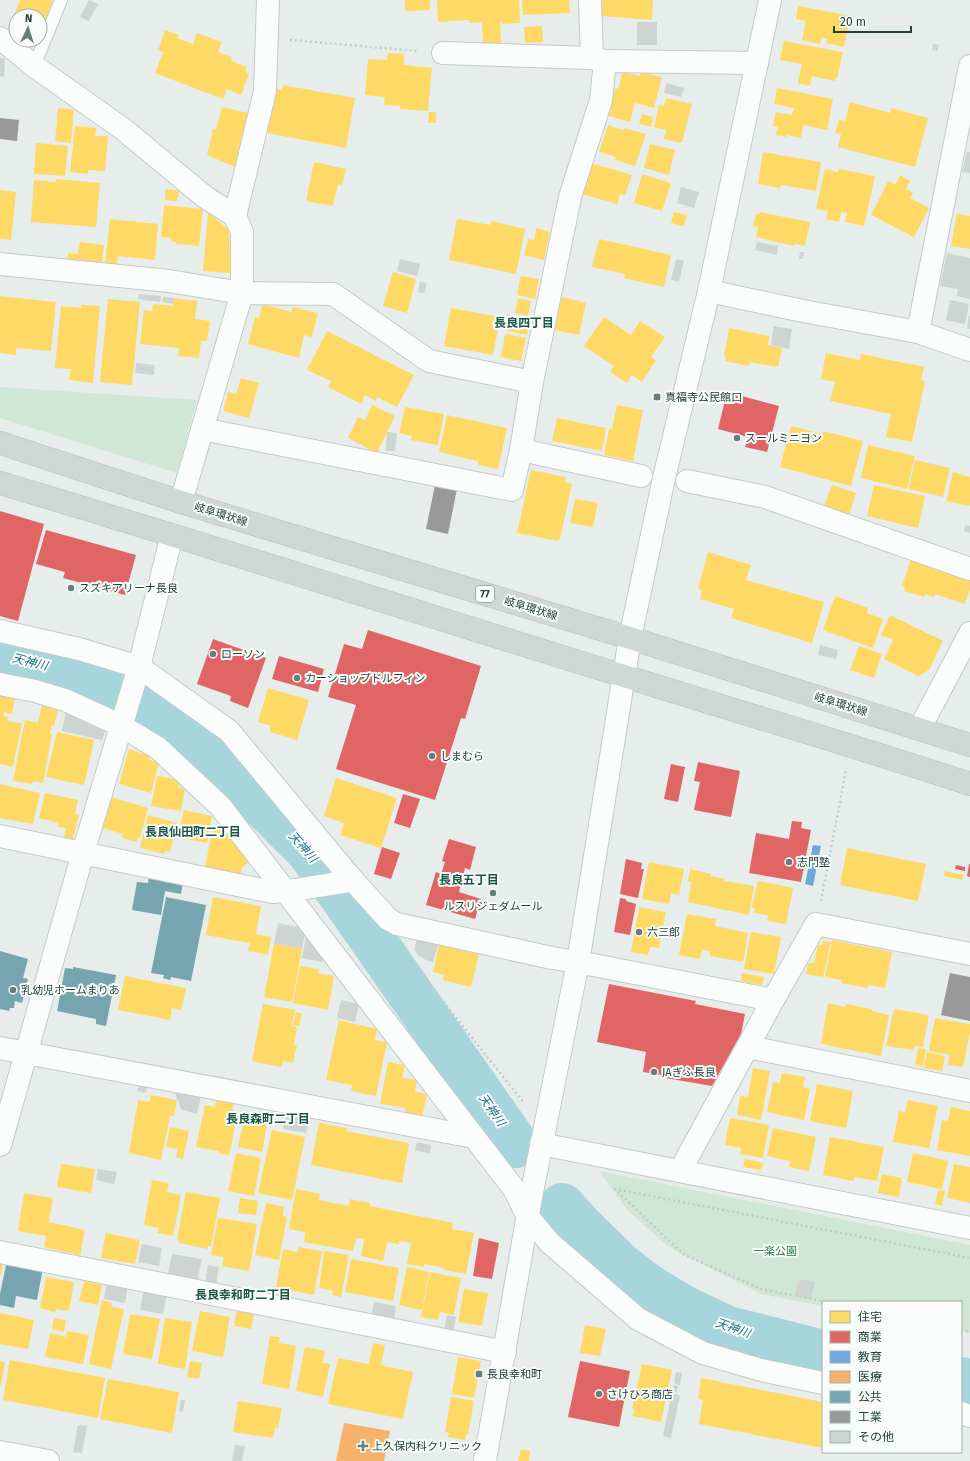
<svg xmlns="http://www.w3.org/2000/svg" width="970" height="1461" viewBox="0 0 970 1461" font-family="'Fira Sans','Noto Sans JP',sans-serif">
<rect width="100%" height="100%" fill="#e7edea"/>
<g fill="#d0e6d7">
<polygon points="0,387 197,400 177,473 0,418"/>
<polygon points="599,1171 970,1245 970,1333 961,1331 961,1302 823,1302 823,1306 761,1294 670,1248 629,1212"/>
</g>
<g fill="#ffd966">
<polygon points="20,0 53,0 40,33 40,16 16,16 16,27 10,25"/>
<polygon points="405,0 430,0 430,10 405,11"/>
<polygon points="437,0 519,0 520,23 502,24 502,21 500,21 501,43 483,44 482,22 469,23 469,20 438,22"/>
<polygon points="522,0 569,0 570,13 523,15"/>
<polygon points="602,0 653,0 652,20 602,16"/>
<polygon points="798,6 850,16 844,47 826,43 827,39 822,37 820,44 802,40 806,21 796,19"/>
<polygon points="542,26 543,42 525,43 524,27"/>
<polygon points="165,30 179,35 177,38 193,44 197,33 222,42 218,52 232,57 231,61 247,67 245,72 249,74 241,95 227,89 223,99 155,73 163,52 158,50"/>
<polygon points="784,41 843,52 837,79 835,78 835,81 812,76 810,86 798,83 802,64 780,60"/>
<polygon points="388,53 404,54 404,65 432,68 428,111 400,109 400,106 384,105 385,97 365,95 368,59 387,60"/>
<polygon points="623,72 640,76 641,72 662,77 654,108 635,103 630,122 608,116 615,88 618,89"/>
<polygon points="283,85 355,98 346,148 267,133 275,88 282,90"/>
<polygon points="777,88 833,99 827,130 803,125 801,138 787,135 786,137 776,135 778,127 773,126 776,112 792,115 794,108 774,104"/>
<polygon points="666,98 692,104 682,143 664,139 666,130 654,127 659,105 664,106"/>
<polygon points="850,102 890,113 891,108 928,118 915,167 838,147 841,134 835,133 839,120 845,121"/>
<polygon points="222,107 248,113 242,139 245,140 238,168 207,155 213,129 216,130"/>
<polygon points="58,108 74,110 71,143 55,141"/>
<polygon points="429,112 436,112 436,123 428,123"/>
<polygon points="642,114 653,117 651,127 639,124"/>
<polygon points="608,125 623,130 624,128 646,134 635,166 615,160 616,157 599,152"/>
<polygon points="75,126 96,128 95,136 108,136 105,171 88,170 88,174 70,172"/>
<polygon points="36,143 68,146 65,176 34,174"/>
<polygon points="650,144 675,150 669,175 644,168"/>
<polygon points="763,152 821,162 816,191 781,185 780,188 758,184"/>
<polygon points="314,162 346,169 342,185 338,184 333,206 306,201"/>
<polygon points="591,163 632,175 625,195 620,194 617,204 582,194"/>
<polygon points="825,169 838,172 839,169 875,176 864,226 845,222 847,213 841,212 839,222 826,219 828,211 816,209"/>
<polygon points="642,174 671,183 662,211 634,203"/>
<polygon points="900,175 910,181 906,189 913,193 910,198 929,208 914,237 871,215 888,181 896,184"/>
<polygon points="56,179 100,183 96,227 31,222 34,180 56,182"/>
<polygon points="166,189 179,191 177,201 165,200"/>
<polygon points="0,190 16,192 11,240 0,239"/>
<polygon points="164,205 203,209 199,246 176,244 176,242 171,241 171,238 161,237"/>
<polygon points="674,212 687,215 684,226 671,223"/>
<polygon points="760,212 810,222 805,246 795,244 794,246 756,237 758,228 753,226 756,214 759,215"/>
<polygon points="208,213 229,230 231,273 203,271"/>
<polygon points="957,213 970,216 970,249 951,246"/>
<polygon points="110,219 158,224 155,260 118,256 117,265 105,264"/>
<polygon points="457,219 490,225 491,221 525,229 516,274 449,260"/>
<polygon points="536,228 550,232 544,260 524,255 528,239 534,240"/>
<polygon points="599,239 671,255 664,287 624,278 625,274 592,267"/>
<polygon points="80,242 104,245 102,264 67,260 68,253 78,254"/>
<polygon points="393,272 416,279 407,313 383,306"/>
<polygon points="521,276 539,279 535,299 517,295"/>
<polygon points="0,296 56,302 51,351 16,348 16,355 0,353"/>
<polygon points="562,297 586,303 579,335 555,330"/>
<polygon points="174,298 197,301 195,319 210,321 207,341 201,341 199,358 178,356 179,348 140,344 144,310 152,311 153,304 173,306"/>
<polygon points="518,298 531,301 528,316 515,313"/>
<polygon points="108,299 140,302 132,385 100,382"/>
<polygon points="263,304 291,312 293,307 318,313 312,337 304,335 299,358 248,344 255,317 259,318"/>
<polygon points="81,305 100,306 93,383 69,380 71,369 55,368 61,306 81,308"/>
<polygon points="451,308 500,317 493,355 444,346"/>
<polygon points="508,315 530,320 527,335 505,330"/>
<polygon points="604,317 631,335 640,321 665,337 651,357 656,360 642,382 632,375 627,383 610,372 614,366 584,346"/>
<polygon points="729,328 769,336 768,345 782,348 778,367 750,362 749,366 725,361 726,357 724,357"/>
<polygon points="327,331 414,375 397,407 377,397 376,401 365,395 361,404 328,387 331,381 307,370"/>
<polygon points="505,334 526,338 521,361 501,357"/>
<polygon points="826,353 860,360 861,354 924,367 921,380 925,381 912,442 886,437 891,414 830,401 835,382 821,379"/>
<polygon points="241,378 259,383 249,418 223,411 228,392 236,394"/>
<polygon points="372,405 395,416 377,453 348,438 358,417 365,420"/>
<polygon points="617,405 643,410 633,461 604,455 609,429 612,429"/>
<polygon points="405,407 444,414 438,445 411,440 412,436 399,433"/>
<polygon points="447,415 507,428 498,469 478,465 478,461 439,452"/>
<polygon points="557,418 606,428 602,451 552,441"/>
<polygon points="791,426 822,434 823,431 863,441 851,486 780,467"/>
<polygon points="868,445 915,456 907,489 861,478"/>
<polygon points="915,460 950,468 943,497 909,489"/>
<polygon points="531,470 566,477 565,482 572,484 560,539 559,539 558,541 517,533"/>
<polygon points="953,472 970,477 970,506 946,501"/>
<polygon points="832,485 856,493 848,518 823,509"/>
<polygon points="874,485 925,496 918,528 867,516"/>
<polygon points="575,499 598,503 593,527 570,523"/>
<polygon points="708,552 751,565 746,580 824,602 812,643 731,618 734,609 700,599 702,590 698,589"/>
<polygon points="911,559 970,580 970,589 965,604 935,594 934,597 925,594 924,597 904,591 905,587 902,586"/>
<polygon points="835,596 868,608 867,613 883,619 873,648 823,630"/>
<polygon points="890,615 943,641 929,670 918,676 884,659 893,640 881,635"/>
<polygon points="859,646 882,654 874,678 850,670"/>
<polygon points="268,688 309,700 297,740 270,732 271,726 258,722"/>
<polygon points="0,695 15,698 12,714 4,712 4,716 8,717 7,721 22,723 13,767 0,764"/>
<polygon points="42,705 58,709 54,726 52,725 50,734 52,734 43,783 33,781 32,784 13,781 25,720 38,723"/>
<polygon points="57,732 94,740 84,785 46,777"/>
<polygon points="129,749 150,756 149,760 159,762 151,793 119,784"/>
<polygon points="157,776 180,780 178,787 185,788 181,811 151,806"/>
<polygon points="336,778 397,798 381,848 340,835 344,823 324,816"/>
<polygon points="0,784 40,793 33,824 0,818"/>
<polygon points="45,793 78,800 75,814 79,815 73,839 64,837 66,828 58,827 58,823 39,818"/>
<polygon points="111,797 148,808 140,838 138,838 137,842 122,838 123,834 103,828"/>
<polygon points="184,810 212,816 207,843 178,837"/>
<polygon points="148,815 177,823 170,852 165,851 164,854 140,848"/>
<polygon points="213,827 222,829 249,862 242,868 241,874 205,867"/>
<polygon points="847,848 926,864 918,901 840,885"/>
<polygon points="649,862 684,869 679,895 671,893 669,904 642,899"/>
<polygon points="690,869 711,874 711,876 724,879 724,881 754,886 749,915 688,902 691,882 688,881"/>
<polygon points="945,871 964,875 962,880 944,876"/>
<polygon points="758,881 793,888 786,924 767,921 768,915 754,913 755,908 752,907"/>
<polygon points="213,897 261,906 256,934 271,937 268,955 248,951 250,943 206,935"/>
<polygon points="639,907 666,912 659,948 650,947 648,955 631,952"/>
<polygon points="687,914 716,919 715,926 748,933 743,962 710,956 710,951 702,950 700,959 679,955"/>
<polygon points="751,932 781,937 774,974 744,969"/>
<polygon points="832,940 892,952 885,988 868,985 868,988 841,983 842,980 825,977"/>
<polygon points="823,941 831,942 823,977 806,974 808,963 814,963 818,945 822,945"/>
<polygon points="274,943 302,949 292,1002 264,997"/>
<polygon points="439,945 479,954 471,987 443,980 444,975 433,972"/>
<polygon points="300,966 319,969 318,973 334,976 328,1010 293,1003"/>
<polygon points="742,973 764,977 762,985 741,981"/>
<polygon points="125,976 186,988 181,1010 172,1008 170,1020 118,1010"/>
<polygon points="828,1003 845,1007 846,1004 872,1009 872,1011 889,1015 881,1056 821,1044"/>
<polygon points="263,1004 295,1010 291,1029 292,1026 297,1027 294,1045 297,1045 293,1063 283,1061 281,1067 252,1061"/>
<polygon points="894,1009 929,1015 923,1047 914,1046 913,1050 886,1046"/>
<polygon points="296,1012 302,1014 299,1026 293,1025"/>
<polygon points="935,1018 970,1024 970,1032 963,1067 948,1065 950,1055 929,1051"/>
<polygon points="339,1020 377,1029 375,1040 387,1042 376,1096 351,1091 352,1085 326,1080"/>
<polygon points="918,1048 926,1049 923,1066 915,1065"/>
<polygon points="927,1052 945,1056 942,1071 924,1068"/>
<polygon points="388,1062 405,1065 402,1078 417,1080 415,1092 427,1094 422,1117 405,1114 406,1108 380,1104"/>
<polygon points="753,1068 770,1071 761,1120 737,1115 740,1096 748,1097"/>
<polygon points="782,1073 805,1077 803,1087 810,1089 804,1120 767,1112 773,1082 780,1083"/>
<polygon points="817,1084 853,1091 846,1128 810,1121"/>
<polygon points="151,1095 177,1100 174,1116 170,1116 161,1160 129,1153 138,1100 149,1102"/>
<polygon points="216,1100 234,1103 233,1110 238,1112 229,1155 218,1153 219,1151 196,1147 205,1105 215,1107"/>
<polygon points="908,1100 938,1106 929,1148 893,1142 899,1111 905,1112"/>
<polygon points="951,1107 970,1111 970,1156 937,1150 942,1120 948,1121"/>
<polygon points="246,1112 262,1116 261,1118 268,1119 262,1152 238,1147"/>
<polygon points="730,1118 769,1125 763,1158 740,1154 741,1148 725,1145"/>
<polygon points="319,1123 347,1128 346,1131 409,1143 402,1183 311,1165"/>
<polygon points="170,1127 189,1131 183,1159 176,1157 178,1149 166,1147"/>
<polygon points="773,1128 816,1137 809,1171 789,1167 790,1161 767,1156"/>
<polygon points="272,1130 305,1137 292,1200 258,1193"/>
<polygon points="830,1137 884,1147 877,1181 854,1177 854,1181 823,1175"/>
<polygon points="236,1153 261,1158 254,1196 228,1191"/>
<polygon points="913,1153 948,1161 942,1189 907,1182"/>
<polygon points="745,1159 763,1163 761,1170 743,1167"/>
<polygon points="61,1164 95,1169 91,1193 57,1187"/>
<polygon points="954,1164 970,1167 970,1203 947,1198"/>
<polygon points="882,1174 902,1178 899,1197 878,1193"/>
<polygon points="152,1180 169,1183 167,1192 181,1195 173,1236 157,1233 159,1228 144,1225"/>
<polygon points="296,1189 320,1194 319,1200 349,1206 350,1199 370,1203 370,1206 453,1223 452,1229 474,1233 466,1274 444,1270 444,1268 424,1264 424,1267 407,1264 411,1243 399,1241 399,1244 387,1242 383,1261 361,1256 364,1239 356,1238 353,1251 304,1242 305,1232 289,1229"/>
<polygon points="938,1190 945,1191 942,1206 935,1204"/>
<polygon points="186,1192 220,1198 211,1246 208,1246 208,1249 179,1243 179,1240 177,1239"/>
<polygon points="24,1193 53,1198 48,1226 49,1222 85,1230 80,1255 44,1247 46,1236 18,1231"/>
<polygon points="240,1198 258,1201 256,1215 238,1213"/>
<polygon points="266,1203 284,1207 283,1216 287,1217 279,1260 255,1255"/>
<polygon points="218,1218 257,1224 249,1271 222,1266 224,1257 211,1255"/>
<polygon points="106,1233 140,1240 135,1264 101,1258"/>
<polygon points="298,1247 322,1251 314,1295 276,1287 283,1249 298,1252"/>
<polygon points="324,1251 349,1255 341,1297 332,1295 333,1291 319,1288"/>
<polygon points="351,1259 399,1268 393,1301 345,1292"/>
<polygon points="0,1262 3,1263 1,1275 0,1275"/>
<polygon points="407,1267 429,1272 422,1310 399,1305"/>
<polygon points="430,1272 461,1278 454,1315 440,1312 438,1320 421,1317"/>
<polygon points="46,1277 74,1282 69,1311 56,1309 55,1312 40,1308"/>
<polygon points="84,1281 102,1285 98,1305 79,1301"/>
<polygon points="464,1289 488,1293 482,1326 458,1322"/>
<polygon points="102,1300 112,1303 112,1307 124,1309 111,1369 89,1364"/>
<polygon points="237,1309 254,1313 251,1329 234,1326"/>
<polygon points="200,1311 230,1317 223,1357 192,1351"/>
<polygon points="0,1313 34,1320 28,1349 0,1344"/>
<polygon points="130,1314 160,1319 152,1359 123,1354"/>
<polygon points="54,1318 66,1320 64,1332 52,1329"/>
<polygon points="165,1318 192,1322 185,1369 158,1364"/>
<polygon points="585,1325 606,1329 600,1356 580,1353"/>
<polygon points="67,1331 89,1335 83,1364 45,1357 50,1333 66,1337"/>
<polygon points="270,1336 280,1337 279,1343 296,1346 289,1389 262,1384"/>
<polygon points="373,1343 385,1345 381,1365 413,1372 403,1419 328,1404 338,1358 369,1364"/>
<polygon points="305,1347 325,1351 323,1363 330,1364 323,1397 296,1391"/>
<polygon points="458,1357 481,1361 474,1398 452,1394"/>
<polygon points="10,1360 105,1378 98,1418 3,1400"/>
<polygon points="0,1361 5,1362 1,1385 0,1385"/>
<polygon points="190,1361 202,1363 199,1379 187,1377"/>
<polygon points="642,1364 672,1370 661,1422 633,1416 634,1409 632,1409"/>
<polygon points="701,1378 823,1402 823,1448 699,1424 703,1400 698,1399"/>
<polygon points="108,1379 179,1392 172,1433 100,1419"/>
<polygon points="451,1397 474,1401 468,1434 466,1434 465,1440 448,1437 449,1433 445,1432"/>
<polygon points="238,1401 282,1408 278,1428 275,1427 273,1438 233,1432"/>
<polygon points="521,1449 530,1451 529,1461 518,1461"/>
</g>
<g fill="#e06666">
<polygon points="727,392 779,406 767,452 745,447 748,437 718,429"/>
<polygon points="0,511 44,524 18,621 0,616"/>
<polygon points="46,530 136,555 125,595 63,578 65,572 36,564"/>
<polygon points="368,630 481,666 465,719 461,718 435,800 336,769 356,705 328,697 344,644 362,649"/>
<polygon points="213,639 266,658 248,708 230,701 231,696 197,684"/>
<polygon points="279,656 324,669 318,692 272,679"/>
<polygon points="698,762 740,771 731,817 694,810 700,782 694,781"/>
<polygon points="671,764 685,767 678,802 664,799"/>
<polygon points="403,794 420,799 410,828 394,823"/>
<polygon points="792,821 802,822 801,828 811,830 801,882 749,873 756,833 789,839"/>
<polygon points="449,839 476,847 470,870 465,868 459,892 481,899 475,919 426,905 436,872 441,874 445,862 442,861"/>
<polygon points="382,847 400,853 391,879 374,874"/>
<polygon points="626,859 642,863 641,869 644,869 638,898 620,894"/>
<polygon points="969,864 970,864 970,877 967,876"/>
<polygon points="956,865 965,867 965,871 955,869"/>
<polygon points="620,898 626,899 626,901 636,904 630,935 614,932"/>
<polygon points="609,984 696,1001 695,1004 745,1014 741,1034 712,1086 660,1077 661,1075 643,1072 646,1052 597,1042"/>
<polygon points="479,1238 499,1243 492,1279 473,1276"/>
<polygon points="580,1361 630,1371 619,1427 568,1417"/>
</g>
<polygon fill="#6fa8dc" points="813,845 821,846 813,886 805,884"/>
<polygon fill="#f6b26b" points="344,1423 390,1431 384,1461 336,1461"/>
<g fill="#76a5af">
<polygon points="149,875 183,881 181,894 165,891 161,915 132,910 137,882 148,883"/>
<polygon points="166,897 206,905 191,981 171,977 170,980 163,978 164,975 151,973"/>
<polygon points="0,951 28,959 23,978 28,979 22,1003 15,1001 14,1008 10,1008 9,1011 0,1009"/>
<polygon points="73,967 116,975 106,1026 96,1024 96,1019 57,1011 65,968 73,969"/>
<polygon points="7,1260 43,1268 37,1300 16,1296 14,1308 0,1305 0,1294"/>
</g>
<g fill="#999">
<polygon points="0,118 19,120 17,141 0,139"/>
<polygon points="435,485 457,489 448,534 426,529"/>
<polygon points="950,973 970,977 970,1021 941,1015"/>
</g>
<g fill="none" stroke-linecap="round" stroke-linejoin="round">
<g stroke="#a7d5dd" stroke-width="46">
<polyline points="0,655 76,674 191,733 309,851 338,890 516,1145"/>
<polyline points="562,1206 581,1227 621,1266 647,1286 683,1308 728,1329 823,1353"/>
<polyline points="961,1380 970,1382"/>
</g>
</g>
<g fill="#ced4d2">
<polygon points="89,0 98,4 89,21 80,17"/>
<rect x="637" y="22" width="20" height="23"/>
<polygon points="933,44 939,45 937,51 932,50"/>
<polygon points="0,58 5,58 4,77 0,76"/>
<polygon points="666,83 684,88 681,97 664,93"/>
<polygon points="967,152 970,152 970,173 962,172"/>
<polygon points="681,187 699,192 694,208 677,203"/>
<polygon points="757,242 778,246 777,255 755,250"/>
<polygon points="800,252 804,252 803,259 799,259"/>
<polygon points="947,253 970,258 970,299 957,296 958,289 940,286"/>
<polygon points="400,259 420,264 417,276 397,271"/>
<polygon points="676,259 684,261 679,282 671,280"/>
<polygon points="420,282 427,283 424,293 418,292"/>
<polygon points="139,294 161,296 160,302 138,299"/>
<polygon points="163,297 174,298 173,304 162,302"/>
<polygon points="950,300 969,304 965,324 946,320"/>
<polygon points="969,316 970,316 970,329 967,329"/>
<polygon points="774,326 792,329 789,349 771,345"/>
<polygon points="136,363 155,365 154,375 135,373"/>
<polygon points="387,432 397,433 395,451 386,451"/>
<polygon points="965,525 970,526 970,533 964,531"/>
<polygon points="820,645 838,650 836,659 818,655"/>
<polygon points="66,713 105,732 102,740 62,731"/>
<polygon points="278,923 301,928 300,932 305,933 302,949 274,943"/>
<polygon points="306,936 323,958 322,962 302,958"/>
<polygon points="417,939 438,945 433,962 426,960 418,955 414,949"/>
<polygon points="341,1000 359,1004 355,1022 337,1018"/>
<polygon points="139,1085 147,1086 146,1093 137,1091"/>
<polygon points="174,1090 201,1096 197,1114 181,1109"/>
<polygon points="287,1112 310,1117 306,1133 283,1129"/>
<polygon points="417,1142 431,1145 430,1154 415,1150"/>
<polygon points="98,1169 117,1172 114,1184 96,1180"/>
<polygon points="142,1244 162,1248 159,1266 138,1262"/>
<polygon points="172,1254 202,1259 197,1281 168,1275"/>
<polygon points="208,1265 219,1267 216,1285 205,1284"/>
<polygon points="799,1279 815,1282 811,1299 795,1296"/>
<polygon points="107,1281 128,1285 125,1303 104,1299"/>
<polygon points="144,1289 167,1294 163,1314 140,1310"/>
<polygon points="374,1302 396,1306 394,1321 371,1317"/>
<polygon points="447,1315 456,1317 453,1332 444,1330"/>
<polygon points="676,1372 682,1373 680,1385 674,1383"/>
<polygon points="674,1385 678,1386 677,1392 673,1391"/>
<polygon points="672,1393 680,1395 671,1438 663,1436"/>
<polygon points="181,1400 185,1400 183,1412 179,1411"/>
<polygon points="78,1425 87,1426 82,1453 73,1452"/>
<polygon points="235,1445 245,1446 242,1461 232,1461"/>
</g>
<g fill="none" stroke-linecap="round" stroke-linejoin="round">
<defs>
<polyline id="lane" points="34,66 61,0"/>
<g id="street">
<polyline points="590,0 592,58 605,61"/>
<polyline points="0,38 34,66 123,129 205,197 235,216 242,232 242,293 181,502"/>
<polyline points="443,53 592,58"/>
<polyline points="235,216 265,91 268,0"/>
<polyline points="0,264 169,281 242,293 333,294 429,361 532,382"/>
<polyline points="709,291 803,311 918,332 970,350"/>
<polyline points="918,332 970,66"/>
<polyline points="202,429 512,490 521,450"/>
<polyline points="641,476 521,450 532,382 570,197 601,100 605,61 757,63"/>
<polyline points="687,481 765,497 970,569"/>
<polyline points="0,631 79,649 139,667 229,731 350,877 388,919 397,924 552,958 578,962 773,1000 680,1171"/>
<polyline points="0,684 35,691 65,700 120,725 158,748 220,806 514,1189 528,1217 550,1243 638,1319 703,1353 761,1370 823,1383"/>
<polyline points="920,728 970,633"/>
<polyline points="0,836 272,892 294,890 344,882 350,877"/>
<polyline points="773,1000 816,924 970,954"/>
<polyline points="748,1047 970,1091"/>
<polyline points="0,1048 474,1137"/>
<polyline points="541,1144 970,1228"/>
<polyline points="0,1145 83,853 139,667 172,535"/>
<polyline points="0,1252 505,1352"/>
<polyline points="961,1413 970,1416"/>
<polyline points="0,1452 48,1461"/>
</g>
<polyline id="secondary" points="485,1461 531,1197 578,962 630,638 664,478 709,291 770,0"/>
<g id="primary">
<polyline points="0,443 181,502 630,638 970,745"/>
<path d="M0,483C209,545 416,612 624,676C739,712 855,746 970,784"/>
</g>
</defs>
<use href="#lane" stroke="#c4cac7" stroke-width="14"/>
<use href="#street" stroke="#c4cac7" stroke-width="24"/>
<use href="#secondary" stroke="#c3cbc8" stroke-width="24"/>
<use href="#primary" stroke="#c2ccc9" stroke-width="24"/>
<g stroke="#c2ccca" stroke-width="2.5" stroke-dasharray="2 3" stroke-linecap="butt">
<polyline points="290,40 419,51"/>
<polyline points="821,901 846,770"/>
<polyline points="403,951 524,1103"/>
<polyline points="826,1302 761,1289 683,1254 615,1189 970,1258"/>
<polyline points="961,1330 970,1332"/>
</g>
<use href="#lane" stroke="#fbfcfc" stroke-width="12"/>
<use href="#street" stroke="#fbfcfc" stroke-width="22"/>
<use href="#secondary" stroke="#fbfcfc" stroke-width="22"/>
<use href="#primary" stroke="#cfd8d5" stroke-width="22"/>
</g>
<g fill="#687e78" stroke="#f7fbf9" stroke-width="1.5">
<rect x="653" y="393" width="8" height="8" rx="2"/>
<circle cx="737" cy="438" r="4"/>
<circle cx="71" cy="588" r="4"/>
<circle cx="213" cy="654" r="4"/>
<circle cx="297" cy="678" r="4"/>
<circle cx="432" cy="756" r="4"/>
<circle cx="789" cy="862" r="4"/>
<circle cx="493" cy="893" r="4"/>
<circle cx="639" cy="932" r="4"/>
<circle cx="13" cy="990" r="4"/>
<circle cx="654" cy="1072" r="4"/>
<rect x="475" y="1370" width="8" height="8" rx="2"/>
<circle cx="599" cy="1394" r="4"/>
<path d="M361 1440h4v4h4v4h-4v4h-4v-4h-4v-4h4z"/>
</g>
<g text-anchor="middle" stroke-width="4" stroke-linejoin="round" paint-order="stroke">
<rect fill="#f7fbf9" stroke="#637a73" stroke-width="1" x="476" y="586" width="18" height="16" rx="3"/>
<g font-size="10" font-weight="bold" fill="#23433a">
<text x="485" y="598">77</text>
</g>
<g font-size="11" fill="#23433a" stroke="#f7fbf9" text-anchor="start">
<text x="665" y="401">真福寺公民館口</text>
<text x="745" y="442">スールミニヨン</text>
<text x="79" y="592">スズキアリーナ長良</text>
<text x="221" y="658">ローソン</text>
<text x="305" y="682">カーショップドルフィン</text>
<text x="440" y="760">しまむら</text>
<text x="797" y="866">志門塾</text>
<text x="493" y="910" text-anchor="middle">ルスリジェダムール</text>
<text x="647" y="936">六三郎</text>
<text x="21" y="994">乳幼児ホームまりあ</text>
<text x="662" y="1076">JAぎふ長良</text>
<text x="487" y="1378">長良幸和町</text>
<text x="607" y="1398">さけひろ商店</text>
<text x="372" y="1450">上久保内科クリニック</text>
</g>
<g font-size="11" fill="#23433a" stroke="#f7fbf9">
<text transform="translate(221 514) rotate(17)" y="4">岐阜環状線</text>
<text transform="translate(531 608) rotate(17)" y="4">岐阜環状線</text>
<text transform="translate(841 704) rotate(17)" y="4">岐阜環状線</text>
</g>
<g font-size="11" fill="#2a7d49" stroke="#f7fbf9">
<text x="775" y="1255">一楽公園</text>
</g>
<g font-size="12" font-weight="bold" fill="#1d5748" stroke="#f7fbf9">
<text x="524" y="327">長良四丁目</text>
<text x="193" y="836">長良仙田町二丁目</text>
<text x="469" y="884">長良五丁目</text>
<text x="268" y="1123">長良森町二丁目</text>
<text x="243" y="1299">長良幸和町二丁目</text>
</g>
<g font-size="12" font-style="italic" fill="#187284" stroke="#f7fbf9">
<text transform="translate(30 662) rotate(14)" y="4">天神川</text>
<text transform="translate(303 847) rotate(48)" y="4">天神川</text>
<text transform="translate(492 1110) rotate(55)" y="4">天神川</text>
<text transform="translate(733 1328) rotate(19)" y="4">天神川</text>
</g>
</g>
<rect x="822" y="1301" width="140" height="152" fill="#f7fbf9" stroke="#a2b1ad"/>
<rect x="830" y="1311" width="20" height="12" fill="#ffd966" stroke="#a2b1ad"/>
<text x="858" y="1321" font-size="12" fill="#23433a">住宅</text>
<rect x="830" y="1331" width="20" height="12" fill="#e06666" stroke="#a2b1ad"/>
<text x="858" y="1341" font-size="12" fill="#23433a">商業</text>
<rect x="830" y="1351" width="20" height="12" fill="#6fa8dc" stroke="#a2b1ad"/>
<text x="858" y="1361" font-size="12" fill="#23433a">教育</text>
<rect x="830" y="1371" width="20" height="12" fill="#f6b26b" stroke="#a2b1ad"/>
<text x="858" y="1381" font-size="12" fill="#23433a">医療</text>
<rect x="830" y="1391" width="20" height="12" fill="#76a5af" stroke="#a2b1ad"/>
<text x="858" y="1401" font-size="12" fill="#23433a">公共</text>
<rect x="830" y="1411" width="20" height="12" fill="#999999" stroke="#a2b1ad"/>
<text x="858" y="1421" font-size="12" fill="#23433a">工業</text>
<rect x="830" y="1431" width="20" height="12" fill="#ced4d2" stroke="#a2b1ad"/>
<text x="858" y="1441" font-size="12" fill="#23433a">その他</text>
<g transform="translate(28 28) rotate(4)"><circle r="19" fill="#f7fbf9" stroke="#a2b1ad"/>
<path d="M0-3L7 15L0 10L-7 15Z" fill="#687e78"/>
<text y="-6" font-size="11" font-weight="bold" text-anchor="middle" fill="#23433a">N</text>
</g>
<path d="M834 26v6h77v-6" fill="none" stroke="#23433a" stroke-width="2"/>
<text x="840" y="26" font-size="12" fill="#23433a" stroke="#f7fbf9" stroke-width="3" paint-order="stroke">20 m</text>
</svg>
